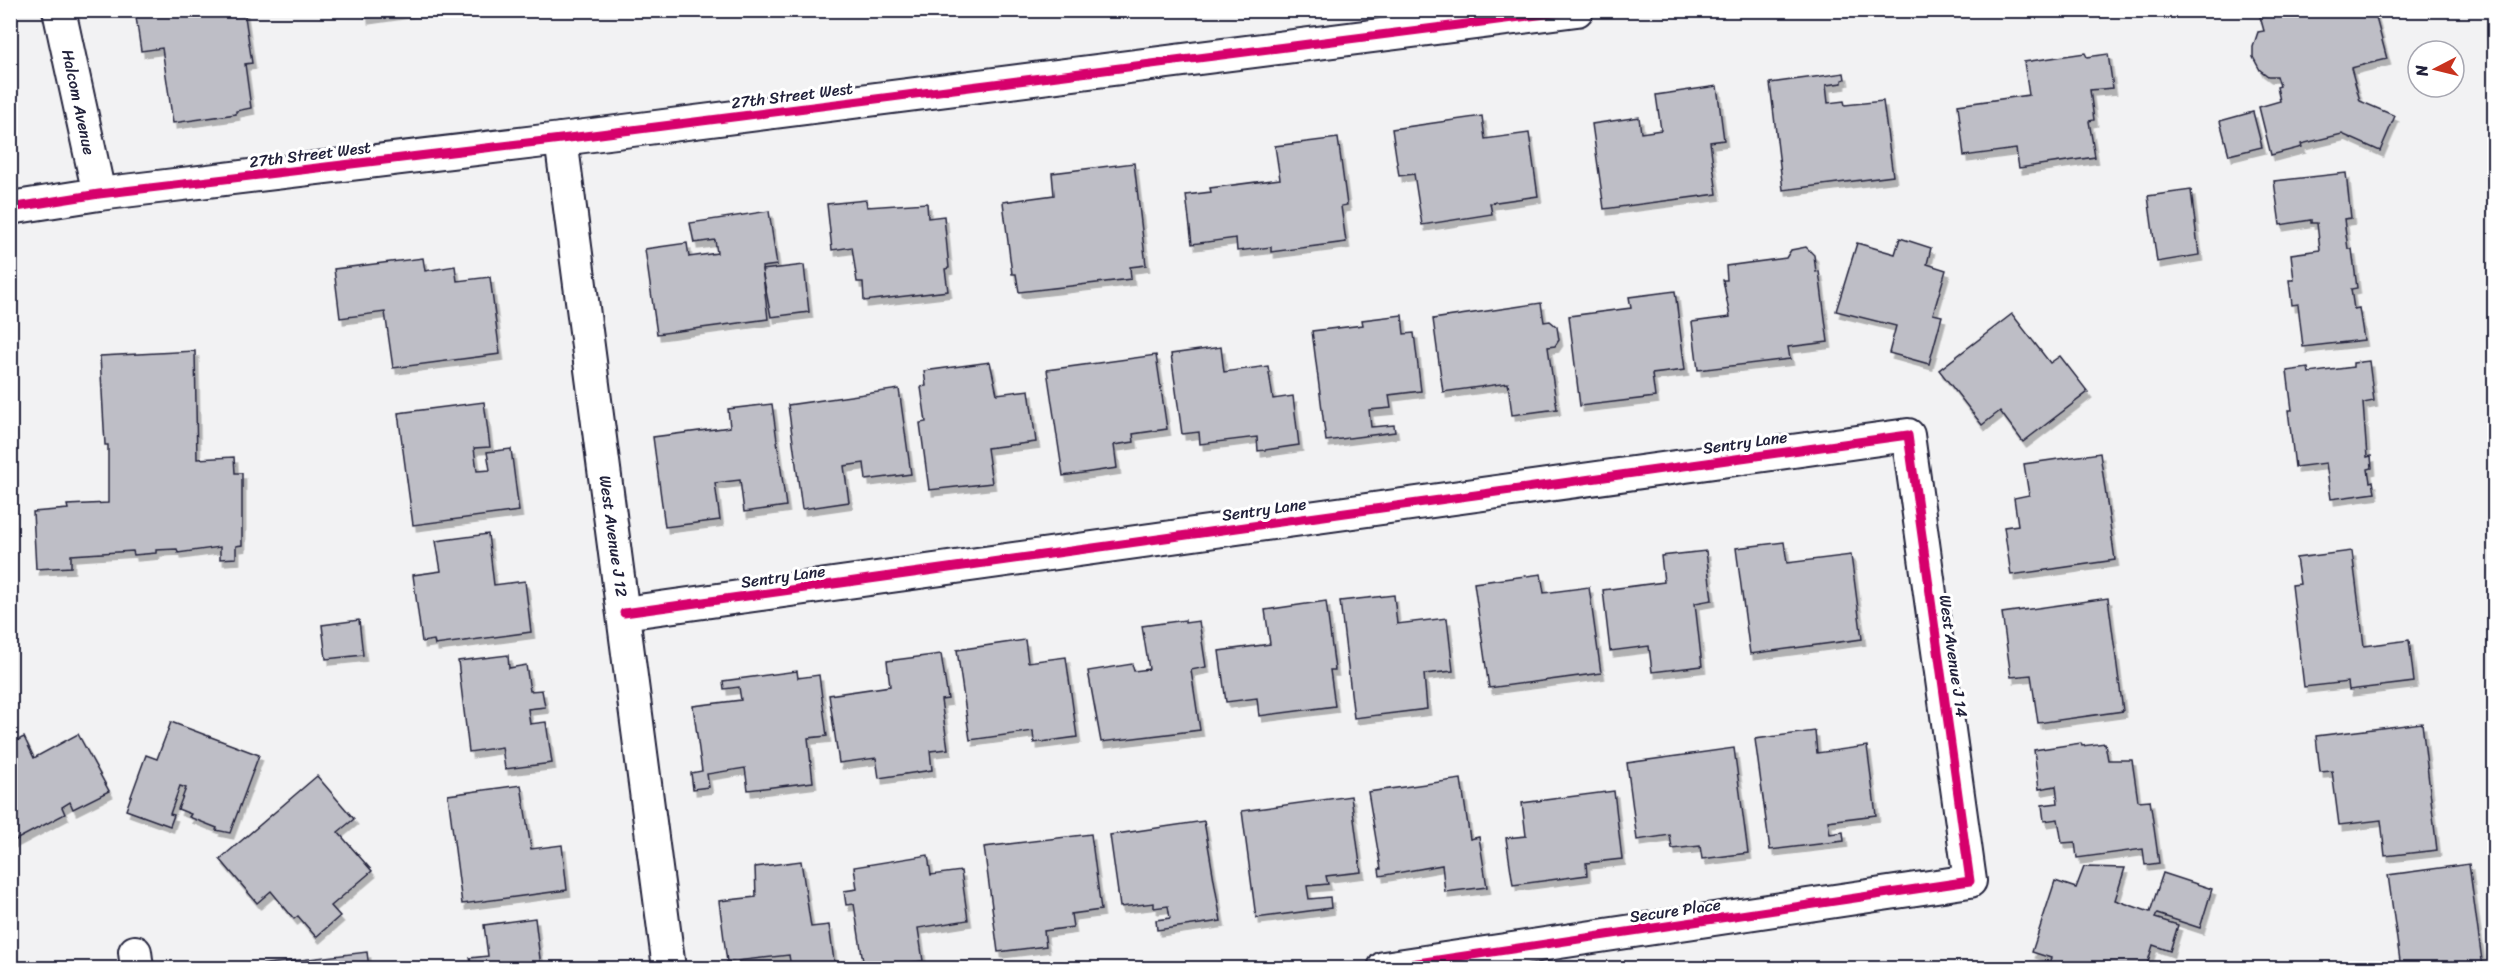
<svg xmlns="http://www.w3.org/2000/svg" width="2505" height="979" viewBox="0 0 2505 979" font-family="Sriracha,sans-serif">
<defs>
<filter id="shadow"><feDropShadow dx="3.5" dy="6" stdDeviation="0" flood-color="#0004"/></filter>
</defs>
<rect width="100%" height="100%" fill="#f2f2f3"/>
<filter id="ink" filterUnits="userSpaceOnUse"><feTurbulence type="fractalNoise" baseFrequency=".0167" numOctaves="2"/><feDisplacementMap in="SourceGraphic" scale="12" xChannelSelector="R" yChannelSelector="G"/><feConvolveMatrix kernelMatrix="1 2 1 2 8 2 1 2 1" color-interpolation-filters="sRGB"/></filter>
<g filter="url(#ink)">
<g fill="#bebec6" stroke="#22223b" stroke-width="1.5" filter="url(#shadow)">
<polygon points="135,10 244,10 252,63 245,64 251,108 236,111 236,114 173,123 162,48 141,51"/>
<polygon points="364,10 420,10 365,18"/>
<polygon points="2269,10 2352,10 2352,13 2374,10 2387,59 2351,68 2360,101 2395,116 2380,151 2342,134 2301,144 2302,147 2271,155 2259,107 2280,101 2277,87 2280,86 2277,76 2268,76 2260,70 2253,57 2253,47 2258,32 2264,31 2259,13"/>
<polygon points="2085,53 2087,57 2108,54 2113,88 2090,90 2094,120 2089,121 2095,157 2019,168 2016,149 1964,156 1958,105 2029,95 2024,62"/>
<polygon points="1844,73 1845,79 1842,80 1842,83 1826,85 1828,103 1844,101 1845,105 1883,101 1893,176 1783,190 1770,83"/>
<polygon points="1717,86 1724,140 1710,142 1717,194 1604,209 1592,124 1639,117 1641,133 1661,130 1656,95"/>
<polygon points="2253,112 2262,147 2229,155 2220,121"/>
<polygon points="1482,116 1485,139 1529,133 1538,196 1490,203 1492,214 1422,225 1414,174 1399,176 1392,129"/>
<polygon points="1338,138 1347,205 1341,206 1346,242 1271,252 1271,247 1237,251 1236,238 1192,244 1186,195 1211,192 1210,188 1280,179 1275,146"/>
<polygon points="1134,163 1146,265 1130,267 1131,279 1019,292 1016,274 1012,274 1003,202 1054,195 1052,173"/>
<polygon points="2346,173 2351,218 2344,219 2348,249 2352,249 2357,288 2351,289 2354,309 2359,308 2364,340 2303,347 2298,304 2292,305 2289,280 2294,280 2291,254 2320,250 2317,223 2311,223 2311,220 2280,225 2274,181"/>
<polygon points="2191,190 2199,255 2157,262 2148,196"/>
<polygon points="866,200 867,207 927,203 928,218 944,216 949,268 945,269 948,291 864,301 863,282 857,282 852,247 832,250 827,204"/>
<polygon points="769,211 777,265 762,267 768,319 657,334 645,249 687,243 689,257 717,253 715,240 694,243 690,223"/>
<polygon points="1900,238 1931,248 1927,264 1946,270 1933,314 1942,316 1929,364 1889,353 1896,326 1836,311 1857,243 1895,254"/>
<polygon points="1806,247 1814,255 1816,272 1819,271 1828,342 1788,347 1790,359 1698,370 1692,322 1730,317 1723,280 1727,280 1726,266 1786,258 1791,250"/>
<polygon points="423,258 425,271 455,266 457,281 490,277 500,354 393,368 385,312 340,318 334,269"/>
<polygon points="804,265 809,312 771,317 762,270"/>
<polygon points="1675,291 1685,370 1652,374 1655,397 1580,406 1569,316 1631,308 1629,297"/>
<polygon points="1541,303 1544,322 1550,321 1557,327 1559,340 1555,346 1548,347 1557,409 1512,415 1508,383 1443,392 1433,319"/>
<polygon points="2012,314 2050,363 2060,356 2088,392 2023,442 2000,411 1982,425 1939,370"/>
<polygon points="1402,315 1404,334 1414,333 1421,391 1389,395 1391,408 1369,410 1371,427 1394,425 1395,432 1326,441 1312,331 1363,325 1362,320"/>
<polygon points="1221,347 1224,372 1268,366 1273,399 1293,396 1299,445 1258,451 1257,437 1200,444 1199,432 1182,434 1171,354"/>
<polygon points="195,351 197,459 234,457 235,473 242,473 242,545 236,546 236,558 220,559 220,547 178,553 177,549 156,550 156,553 134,555 133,551 71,555 71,567 36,569 33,512 68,509 67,505 108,503 108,445 105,445 100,356"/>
<polygon points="1156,355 1167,429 1133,434 1134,442 1114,445 1117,468 1063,476 1047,370"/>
<polygon points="2369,361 2374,401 2363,403 2367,457 2371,456 2372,468 2368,469 2370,482 2373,481 2375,493 2331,499 2326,463 2295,467 2288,410 2292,410 2287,371 2308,368 2309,373 2353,367 2353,363"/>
<polygon points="990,362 997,394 1029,390 1036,442 987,448 992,483 929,490 920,423 926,422 921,387 926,386 924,371"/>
<polygon points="899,389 911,474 866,480 864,463 844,466 849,502 802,509 788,405"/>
<polygon points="484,402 490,447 474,448 477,471 490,470 487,452 511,449 519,511 413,525 398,413"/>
<polygon points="772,404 786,506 744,512 740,480 715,483 720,520 665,527 653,437 730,427 728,409"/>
<polygon points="2100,453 2115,560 2011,575 2004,527 2018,525 2014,498 2029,495 2024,464"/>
<polygon points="488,534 494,585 525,581 531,632 435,645 434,640 422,642 413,575 441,571 436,541"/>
<polygon points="1784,542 1787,563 1851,555 1862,639 1750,654 1736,548"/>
<polygon points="1706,551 1712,600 1695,603 1702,666 1652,672 1649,646 1610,651 1603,590 1664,582 1661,556"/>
<polygon points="2352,551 2364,646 2409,640 2414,682 2349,690 2348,682 2304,687 2292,585 2300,584 2296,558"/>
<polygon points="1541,574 1544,593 1589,587 1601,673 1489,688 1474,583"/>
<polygon points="1394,595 1397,624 1447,618 1453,671 1424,674 1427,709 1354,718 1340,601"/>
<polygon points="2108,598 2123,711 2038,723 2031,675 2011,677 2002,613"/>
<polygon points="1326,601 1335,670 1330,670 1335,706 1259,716 1257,698 1226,702 1219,651 1270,644 1265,610"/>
<polygon points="359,620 363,655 326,659 322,625"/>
<polygon points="1185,620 1185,623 1199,621 1206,667 1191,670 1200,730 1101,742 1088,671 1132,664 1134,671 1149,669 1142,626"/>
<polygon points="1025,640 1028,662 1066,657 1077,737 1034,743 1033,731 970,740 957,650"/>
<polygon points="941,654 948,699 941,700 948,749 930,751 932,770 879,778 876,758 839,763 829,695 890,686 887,661"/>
<polygon points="508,655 509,668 526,665 530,691 542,690 545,707 528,709 530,724 546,722 552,763 505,769 502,747 469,752 458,661"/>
<polygon points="797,671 798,678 819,675 827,736 808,738 813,782 748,790 745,768 707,774 709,787 693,789 691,773 702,771 693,706 741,700 739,687 724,689 723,681"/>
<polygon points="171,722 259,755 230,833 216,830 217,828 189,817 191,814 178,809 186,788 180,786 170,814 174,815 170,826 126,810 146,755 157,759"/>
<polygon points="2422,723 2437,850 2385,856 2381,820 2339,825 2332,771 2320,772 2316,736"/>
<polygon points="1815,731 1817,753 1867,746 1876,815 1828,821 1830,834 1843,832 1844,841 1770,850 1755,739"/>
<polygon points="78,734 109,791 73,809 70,802 62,807 65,814 10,843 10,744 24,737 34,758"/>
<polygon points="2081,743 2082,746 2105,743 2108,760 2132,760 2138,801 2150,800 2159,863 2145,865 2143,849 2077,858 2075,842 2062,843 2058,819 2044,821 2042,805 2058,803 2056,786 2039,789 2034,750"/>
<polygon points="1734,748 1748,853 1702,859 1700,846 1672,849 1670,835 1637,840 1627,763"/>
<polygon points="317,776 354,819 338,832 372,871 331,906 340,916 316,937 298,916 294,919 271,891 257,903 220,859"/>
<polygon points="1461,779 1470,839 1479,837 1487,887 1445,892 1442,865 1380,876 1379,869 1381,869 1368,792"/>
<polygon points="521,785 531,849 562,845 567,890 462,904 448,795"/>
<polygon points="1614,791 1622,859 1586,863 1587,875 1513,885 1506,838 1526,836 1522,803"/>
<polygon points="1351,796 1361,872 1326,876 1328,884 1307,886 1309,899 1330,897 1331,908 1256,918 1242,811"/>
<polygon points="1204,821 1221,921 1157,930 1156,920 1170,918 1168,906 1154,908 1154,903 1120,907 1110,835"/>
<polygon points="1091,834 1101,910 1071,914 1073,927 1044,931 1046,946 998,952 984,847"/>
<polygon points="928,855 931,875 961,871 968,920 918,928 923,961 864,968 854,904 846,905 844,891 857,889 854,867"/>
<polygon points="801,861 811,927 829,925 835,968 791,968 789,955 727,962 719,901 756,897 755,867"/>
<polygon points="2469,864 2483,968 2401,968 2388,875"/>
<polygon points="2084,867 2125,868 2115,900 2150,912 2163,873 2212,889 2200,928 2157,914 2155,918 2178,925 2170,951 2153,945 2146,968 2047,968 2051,958 2032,952 2055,881 2076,888"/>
<polygon points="535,918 541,967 576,963 577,968 472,968 470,958 488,956 484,925"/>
<polygon points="367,952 369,968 250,968 250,966"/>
</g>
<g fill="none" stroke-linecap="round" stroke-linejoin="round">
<defs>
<g id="street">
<polyline points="59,10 99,194"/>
<polyline points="561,139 669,968"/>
<polyline points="10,208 99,194 561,139 1577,10"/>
<polyline points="624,613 1908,435 1970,881 1384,968"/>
<polyline points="135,952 137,968"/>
</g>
</defs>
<use href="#street" stroke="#22223b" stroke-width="36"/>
<use href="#street" stroke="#fff" stroke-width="32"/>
<defs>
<g id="cycleway">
<polyline points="10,208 99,194 561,139 1577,10"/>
<polyline points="624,613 1908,435 1970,881 1384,968"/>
</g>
</defs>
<use href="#cycleway" stroke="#fff" stroke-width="13"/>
<use href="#cycleway" stroke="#d6006c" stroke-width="9"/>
</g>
</g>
<g text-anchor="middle" stroke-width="6" stroke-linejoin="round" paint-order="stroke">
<g font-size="16" fill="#22223b" stroke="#fff">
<text transform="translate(792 95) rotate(-7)" y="6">27th Street West</text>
<text transform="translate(79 102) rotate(78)" y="6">Halcom Avenue</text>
<text transform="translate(310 154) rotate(-7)" y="6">27th Street West</text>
<text transform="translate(1745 442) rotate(-8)" y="6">Sentry Lane</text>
<text transform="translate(1264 509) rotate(-8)" y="6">Sentry Lane</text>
<text transform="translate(614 536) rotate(82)" y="6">West Avenue J 12</text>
<text transform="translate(783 576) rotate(-8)" y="6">Sentry Lane</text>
<text transform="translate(1954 656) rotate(82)" y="6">West Avenue J 14</text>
<text transform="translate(1675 910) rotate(-8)" y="6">Secure Place</text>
</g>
</g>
<rect width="2505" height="979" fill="none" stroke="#fff" stroke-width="36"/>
<rect x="18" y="18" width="2469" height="943" fill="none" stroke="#22223b" stroke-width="2" filter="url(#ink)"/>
<g transform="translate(2436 69) rotate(263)"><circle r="28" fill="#ffffff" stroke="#a7a7b1" stroke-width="1.5"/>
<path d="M0-4.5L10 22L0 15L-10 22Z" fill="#c8321e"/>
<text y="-9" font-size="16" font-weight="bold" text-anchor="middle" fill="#22223b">N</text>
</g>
</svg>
